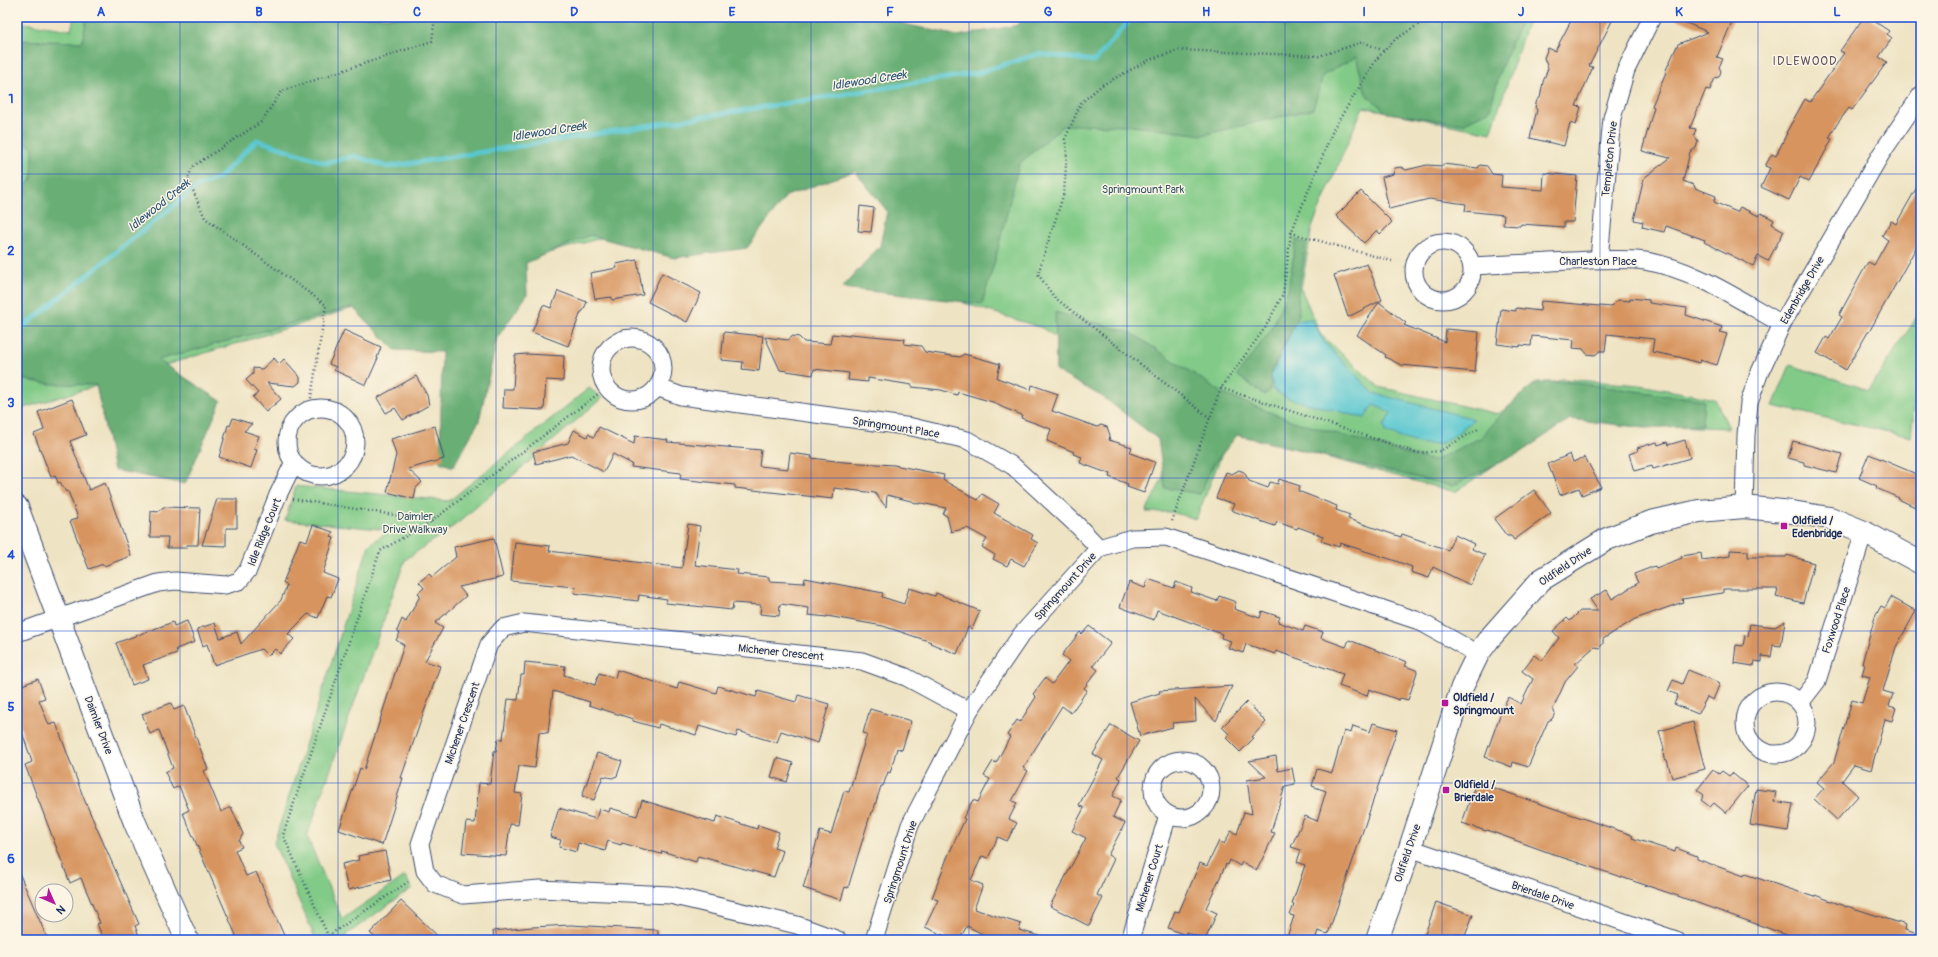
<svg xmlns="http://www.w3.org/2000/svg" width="1938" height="957" viewBox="0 0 1938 957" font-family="Pangolin,sans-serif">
<rect width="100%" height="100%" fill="#fcf5e5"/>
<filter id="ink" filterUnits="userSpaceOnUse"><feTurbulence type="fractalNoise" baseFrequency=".025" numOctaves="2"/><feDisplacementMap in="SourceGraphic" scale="8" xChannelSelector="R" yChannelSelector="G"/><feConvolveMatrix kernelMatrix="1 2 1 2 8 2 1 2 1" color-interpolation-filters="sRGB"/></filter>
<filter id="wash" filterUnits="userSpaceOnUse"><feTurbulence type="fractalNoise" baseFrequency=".012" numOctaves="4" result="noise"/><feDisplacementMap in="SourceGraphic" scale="16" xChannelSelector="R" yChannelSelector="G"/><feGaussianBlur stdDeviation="0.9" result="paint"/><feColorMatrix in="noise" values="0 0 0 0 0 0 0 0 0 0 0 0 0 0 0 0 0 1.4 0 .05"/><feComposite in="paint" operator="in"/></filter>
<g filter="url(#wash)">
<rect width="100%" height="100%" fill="#eee3c2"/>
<g fill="#81ca87" stroke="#4e7c72">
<polygon points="74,17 877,17 967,48 1050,17 1529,17 1491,133 1363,107 1312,227 1301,289 1321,335 1379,387 1498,414 1524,396 1562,379 1640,385 1715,399 1729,428 1664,426 1573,412 1455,492 1231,431 1196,519 1171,512 1146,512 1168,467 1165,408 1042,328 964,303 855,167 380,300 17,410 17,22 71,30"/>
<polygon points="1921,311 1921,367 1918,372 1911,437 1773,406 1790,365 1869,390"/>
<polygon points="589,388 602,398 458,523 405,560 307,836 342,919 405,876 412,888 346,935 348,940 316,940 274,843 369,545 390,530 285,520 296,486 449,501"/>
</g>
<g fill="#68ae74" stroke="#426e69">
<polygon points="87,17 890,17 904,24 958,36 1018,25 1024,17 1523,17 1501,68 1490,110 1463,124 1387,113 1366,94 1356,57 1323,75 1313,109 1203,135 1132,126 1064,125 1019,164 996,257 982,304 842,288 880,246 887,211 855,171 786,196 747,248 674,258 590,235 526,263 527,295 497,338 479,421 453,467 440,462 442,352 395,350 352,307 158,360 221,401 185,484 114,470 96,385 51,384 19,379 17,373 17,196 32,179 33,148 17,137 17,40 82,42"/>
<polygon points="1296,240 1306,244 1298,293 1299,315 1272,370 1270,391 1264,395 1237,375 1271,330 1288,290"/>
<polygon points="1055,312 1130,332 1226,395 1293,421 1433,461 1480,438 1517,398 1537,382 1568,382 1704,400 1702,425 1645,428 1570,419 1521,452 1452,486 1237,435 1212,467 1200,494 1165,488 1158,439 1103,397 1056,371"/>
</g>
<path fill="#5ac7d0" stroke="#3a7b97" d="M1311,319L1324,342L1373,393L1474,419C1464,427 1450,442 1437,444C1419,446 1402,438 1386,432L1384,426L1391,412L1373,405L1365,418L1290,399L1273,390L1271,376L1296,321Z"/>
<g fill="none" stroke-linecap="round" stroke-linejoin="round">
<polyline stroke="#5ac7d0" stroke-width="5" points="17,332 198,186 219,178 257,140 326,163 355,156 388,167 977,73 1038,54 1095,61 1132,17"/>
</g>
<g id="blocks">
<g fill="#d7945e">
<polygon points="1573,17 1614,17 1589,66 1593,67 1576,106 1581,107 1576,125 1570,123 1564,146 1530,138 1537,110 1535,107 1537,100 1540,98 1543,82 1548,68 1544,58 1548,48 1555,51"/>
<polygon points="1672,17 1734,17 1717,57 1723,59 1719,67 1721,71 1719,77 1715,78 1710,90 1706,89 1690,128 1696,129 1694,135 1698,141 1696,148 1690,152 1683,181 1694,185 1695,188 1716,196 1714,202 1737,212 1740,207 1759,216 1761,213 1774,220 1772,224 1784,231 1768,261 1758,256 1753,266 1704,242 1705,240 1666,226 1664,232 1642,227 1643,222 1634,220 1644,178 1670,158 1642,151 1654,107 1652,106 1666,72 1665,72 1678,44 1708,32"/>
<polygon points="1864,17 1868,17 1889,31 1887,34 1892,38 1879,57 1887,62 1852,110 1849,108 1837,124 1829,138 1832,139 1809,182 1800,177 1789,200 1761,187 1770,168 1765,166 1772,154 1776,156 1787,133 1786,133 1805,99 1810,102 1844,53 1840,51"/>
<polygon points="1443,164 1478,168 1480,165 1487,166 1492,174 1502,175 1501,187 1543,190 1544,173 1577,176 1573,222 1564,222 1564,227 1521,224 1520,226 1503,225 1504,215 1465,211 1466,204 1429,199 1389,209 1382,177 1393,174 1395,168 1401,167 1406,170 1427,165 1443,166"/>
<polygon points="1921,180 1921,239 1869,332 1868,332 1846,370 1817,353 1826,337 1829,339 1842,317 1839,315 1868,262 1874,265 1888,240 1882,236 1891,221 1896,224"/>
<polygon points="1361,191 1392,222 1380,234 1377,230 1364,243 1336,216"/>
<polygon points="860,206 874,208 871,232 858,231"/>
<polygon points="637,260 643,295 612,300 612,297 595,299 590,273 617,268 616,264"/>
<polygon points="1367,264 1382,300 1348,317 1334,275"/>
<polygon points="662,273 701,293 687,322 648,302"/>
<polygon points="558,291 587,302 583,311 581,312 568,346 532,332 543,305 551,308"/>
<polygon points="1630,298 1649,300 1649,303 1687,308 1686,315 1722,327 1720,332 1727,334 1717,365 1700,360 1699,363 1679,357 1652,352 1654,339 1607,334 1605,351 1600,351 1595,355 1587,354 1583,349 1573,348 1574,340 1532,336 1531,346 1520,345 1520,347 1497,344 1501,309 1516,311 1516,308 1540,311 1541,301 1611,307 1618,300 1630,301"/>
<polygon points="1379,302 1406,323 1404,325 1445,342 1446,329 1479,332 1475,372 1401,365 1385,357 1386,355 1357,335"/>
<polygon points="344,330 381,347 377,358 378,358 366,385 334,370 336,367 329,364"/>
<polygon points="724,332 763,336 759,371 742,369 743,362 721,360"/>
<polygon points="832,334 850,336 850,334 905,339 904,344 921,346 925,352 960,357 964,354 1000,364 997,378 1031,390 1032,385 1058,394 1052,411 1097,427 1101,425 1107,427 1110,435 1109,440 1132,447 1130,453 1155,462 1144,493 1127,487 1128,484 1109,477 1110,474 1080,463 1082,457 1073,454 1074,452 1047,441 1051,429 1021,418 1022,415 1004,408 996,404 996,403 958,392 957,395 941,390 912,387 912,385 868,378 868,382 848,380 849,373 814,369 813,375 780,370 765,337 788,340 793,336 799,337 804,342 830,344"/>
<polygon points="527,354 564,356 563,381 546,380 544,410 503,408 504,389 513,389 515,355"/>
<polygon points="274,358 279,364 284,359 300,377 300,382 295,386 267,383 281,399 266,412 253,397 258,393 246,380 253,374 253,368 262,369"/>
<polygon points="416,376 427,395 429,405 403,420 395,408 386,413 377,398"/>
<polygon points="72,399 86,435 70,441 89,490 105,483 131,556 104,566 103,564 89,569 70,521 78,518 68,491 66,492 60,482 58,483 55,475 51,477 34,434 44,430 38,412"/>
<polygon points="233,418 252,424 244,431 259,436 254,449 257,450 251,468 219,457 228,425 230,426"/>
<polygon points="435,426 444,459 408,469 422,482 416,488 414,499 387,492 396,455 391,439"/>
<polygon points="599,427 634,444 635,436 668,440 667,442 761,450 759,466 788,469 790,453 812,456 811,458 844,462 894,465 944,475 943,480 978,500 982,494 999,504 994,513 1033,535 1031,539 1038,543 1024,566 1011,559 1007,566 993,559 995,555 982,547 987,539 967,528 951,532 947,516 943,514 946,508 921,503 918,504 911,501 887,495 886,507 875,493 834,488 833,499 735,488 735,485 680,479 681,473 631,467 632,464 613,454 604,472 571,455 536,464 533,452 568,443 574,430 587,437 588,434 594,437"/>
<polygon points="1685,440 1690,458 1653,469 1652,466 1634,471 1629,454 1638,451 1637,448 1657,442 1658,445 1667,442 1668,445"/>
<polygon points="1793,441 1842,454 1836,473 1804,465 1804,462 1788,458"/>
<polygon points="1570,454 1573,462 1585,457 1601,487 1582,495 1579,488 1560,495 1548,464"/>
<polygon points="1869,454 1921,476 1921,495 1915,507 1898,499 1899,498 1876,488 1877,486 1859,478"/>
<polygon points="1239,470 1244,472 1249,481 1268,488 1270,482 1278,484 1279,479 1300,486 1298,491 1337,506 1336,510 1350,515 1348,519 1401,537 1402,534 1448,550 1455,535 1474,544 1472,549 1485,555 1470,585 1433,567 1429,578 1411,572 1412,567 1393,560 1340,543 1339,547 1321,541 1323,536 1298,527 1297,529 1277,522 1275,526 1257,520 1231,510 1234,504 1216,498 1226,472 1232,474"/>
<polygon points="1534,490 1551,513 1514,540 1511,536 1507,536 1494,519"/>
<polygon points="217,499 237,499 237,528 226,528 226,546 202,545"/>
<polygon points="163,507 200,508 198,545 187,545 186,548 167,548 168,537 150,537 151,511 158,512"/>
<polygon points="688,524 700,526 695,565 738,570 737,574 769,577 769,581 804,583 805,578 883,593 882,597 904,604 909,588 935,596 936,593 980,611 972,629 968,627 957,654 930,643 931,642 883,626 827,616 827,617 808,615 809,608 780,604 779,616 760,614 761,605 733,603 732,610 666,603 667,599 639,595 638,601 605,597 574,593 575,587 511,581 515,542 550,546 549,551 682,568"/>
<polygon points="313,525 333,532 331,537 334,538 323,573 338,579 331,597 327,596 318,618 308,614 288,634 294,639 280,654 275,649 268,656 261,649 214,665 207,644 203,646 197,629 215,623 220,638 237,632 241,644 281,600 287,585 283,583 300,539 307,541"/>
<polygon points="494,538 503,577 459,587 466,596 435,623 443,628 425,661 440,666 401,778 403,778 382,845 339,830 360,768 364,770 404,645 396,640 400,633 397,631 402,619 406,622 420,596 418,593 424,588 419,582 429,574 432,577 456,557 454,547"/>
<polygon points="1730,550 1748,551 1748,557 1786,557 1787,555 1814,563 1803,603 1776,596 1778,589 1723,589 1723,593 1682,599 1683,602 1635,619 1603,639 1603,644 1599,648 1594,647 1575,664 1578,666 1565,682 1553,709 1555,713 1552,719 1548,721 1528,767 1513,762 1512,767 1485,757 1500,715 1508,697 1521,704 1533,679 1522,671 1534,655 1542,661 1559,638 1553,631 1567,618 1570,621 1580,611 1598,611 1590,599 1607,590 1612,599 1638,583 1634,574 1655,566 1656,568 1682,558 1681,556 1701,553 1702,560 1730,556"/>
<polygon points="1148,579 1174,588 1176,582 1192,588 1191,592 1217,601 1219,596 1236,602 1234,609 1260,618 1262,611 1280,617 1278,622 1303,631 1305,626 1323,632 1321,638 1346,647 1349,640 1407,662 1405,666 1416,670 1417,672 1408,700 1400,698 1399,700 1369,689 1367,696 1339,686 1343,674 1276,651 1275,654 1246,644 1243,653 1228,648 1231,641 1221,638 1222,634 1157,610 1154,620 1120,607 1129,582 1145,588"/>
<polygon points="1891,597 1916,611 1896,647 1883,691 1893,694 1889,706 1896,708 1892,721 1885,719 1871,770 1854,765 1842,781 1858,796 1837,820 1814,799 1824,788 1817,782 1834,762 1852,700 1862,703 1870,677 1862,675 1865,664 1862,663 1875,617 1881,606 1885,608"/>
<polygon points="187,621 195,642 176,649 177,653 143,665 148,679 132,685 116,643 173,622 174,626"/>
<polygon points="1785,621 1781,646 1773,645 1771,657 1762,656 1762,662 1754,661 1753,666 1734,663 1736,645 1743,646 1745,635 1748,636 1750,624 1775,627"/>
<polygon points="1089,626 1111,643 1093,666 1098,670 1084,688 1087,690 1081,699 1071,713 1062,706 1023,768 1028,771 1012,801 1017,803 1009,819 1017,823 1007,841 998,837 988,858 982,856 971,880 983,885 974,909 1021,924 1019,930 1043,937 1043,940 994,940 967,926 959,940 943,940 945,936 925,927 938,900 932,898 947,858 965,819 963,818 973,800 978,802 990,779 984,776 993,761 996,763 1010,737 1007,735 1017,720 1020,722 1036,697 1033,694 1045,678 1052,684 1069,661 1062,655 1080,632 1082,634"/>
<polygon points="525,662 565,666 564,675 595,685 599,673 615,678 617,670 677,689 679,682 716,693 718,686 756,697 758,691 796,702 798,695 829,704 818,743 781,731 777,743 738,731 736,737 699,726 696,735 659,724 658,728 633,721 633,719 589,705 590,702 553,691 548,733 539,732 535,768 519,766 515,793 522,794 518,825 510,824 506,856 462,853 466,822 475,823 479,783 490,784 494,751 496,751 498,739 503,739 508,699 518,700 521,675 524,675"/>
<polygon points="1688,670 1720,683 1713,700 1707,697 1698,714 1674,704 1678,695 1668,691 1673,680 1682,684"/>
<polygon points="38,679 45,698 39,700 49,725 56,723 84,799 139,924 135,926 139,936 129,940 104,940 97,924 100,923 81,878 70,883 25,765 32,762 17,717 17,687"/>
<polygon points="1232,686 1216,721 1195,699 1196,721 1172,723 1173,727 1140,736 1130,702 1160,693 1159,691"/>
<polygon points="1247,702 1266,722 1252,737 1254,738 1240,752 1226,738 1229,734 1222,727"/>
<polygon points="171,703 174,710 184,706 208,769 204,771 221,812 231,807 243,834 239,841 242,847 235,850 246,876 256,872 286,940 238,940 183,813 189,810 179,786 173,789 165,772 173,768 159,730 150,734 142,714"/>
<polygon points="870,709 911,721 902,750 897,748 890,773 888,772 883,786 881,786 873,812 871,812 848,888 845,887 841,900 803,888 820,831 831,834 844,791 849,792 867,734 863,733"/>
<polygon points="1693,722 1705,769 1672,778 1667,760 1664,759 1663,752 1664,749 1659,731"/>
<polygon points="1373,723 1397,730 1328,934 1318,931 1315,940 1286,940 1294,916 1290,915 1294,905 1292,904 1305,865 1297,862 1301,850 1291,847 1305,816 1317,821 1326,791 1312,786 1317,769 1332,773 1344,731 1351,733 1353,726 1370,732"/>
<polygon points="1111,725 1139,741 1118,777 1121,779 1113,796 1121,800 1113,817 1125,823 1108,855 1114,859 1097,895 1103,898 1089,926 1050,906 1086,838 1072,831 1084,808 1079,805 1103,760 1093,754"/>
<polygon points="597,753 622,761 617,776 612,778 603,776 594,800 582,796"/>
<polygon points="1276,756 1278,771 1292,768 1295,784 1285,786 1271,832 1275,833 1257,870 1242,862 1240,866 1230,860 1228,865 1226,864 1206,908 1217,913 1205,940 1186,932 1185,935 1168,928 1175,911 1179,912 1200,863 1207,866 1219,841 1224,844 1231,831 1237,834 1244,812 1252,814 1247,780 1266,777 1249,761"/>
<polygon points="777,758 793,763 787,782 771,777"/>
<polygon points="1713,770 1719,774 1722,771 1729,776 1732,773 1748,786 1726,813 1714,803 1710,807 1701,800 1704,795 1697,790"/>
<polygon points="1476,782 1629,834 1633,836 1632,838 1675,852 1676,848 1697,856 1697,859 1744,876 1745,874 1814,897 1815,895 1847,907 1847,906 1906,925 1905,930 1921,935 1921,940 1801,940 1675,895 1561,857 1487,830 1486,831 1462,823"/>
<polygon points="1756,789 1776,792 1774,801 1793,804 1788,831 1750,825"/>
<polygon points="642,800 715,823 717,816 757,829 758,825 779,832 774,848 783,851 774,877 698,856 696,862 662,851 661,854 622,843 621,845 608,841 605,851 578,843 576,852 559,847 561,840 550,837 559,808 596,819 599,809 609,812 610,808 637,816"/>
<polygon points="385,851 391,880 348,890 342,864 359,860 358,856"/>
<polygon points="17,868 48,940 17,940"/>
<polygon points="401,901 442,940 378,940 370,933"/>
<polygon points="1436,902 1473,915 1465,936 1455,933 1452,940 1423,940"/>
<polygon points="571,925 658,930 658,940 494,940 493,931 532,927"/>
</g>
</g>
</g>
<g filter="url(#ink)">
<use href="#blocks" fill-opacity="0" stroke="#3b4a6d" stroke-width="1"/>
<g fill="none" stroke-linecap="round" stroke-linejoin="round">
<defs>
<g id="minor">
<circle cx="1443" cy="271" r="29"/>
<polyline points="1599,259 1612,118 1626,70 1652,17"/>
<path d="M1472,266C1504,264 1537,263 1569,261C1594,260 1620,258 1645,261C1695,269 1739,300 1782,324"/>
<circle cx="632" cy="369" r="31"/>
<polyline points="657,387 681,396 912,427 967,440 1013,466 1078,526 1099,548"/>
<circle cx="321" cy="442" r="34"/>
<polyline points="1744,507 1746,435 1749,403 1759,374 1782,324 1881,154 1921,95"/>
<polyline points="17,633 158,583 175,581 226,585 239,581 248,570 278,495 294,462"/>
<circle cx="1776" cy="723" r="31"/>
<polyline points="1800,703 1817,681 1864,532"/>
<circle cx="1182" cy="789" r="29"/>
<polyline points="1410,848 1676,940"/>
<polyline points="838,940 797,925 670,895 540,889 463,895 435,884 425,871 420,844 489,644 503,628 524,623 862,661 906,677 969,711"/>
<polyline points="874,940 910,825 969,711 1021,635 1099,548 1132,538 1166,537 1419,621 1478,654"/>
<polyline points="1130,940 1168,815"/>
</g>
<g id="tertiary">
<polyline points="17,507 135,823 187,940"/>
<polyline points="1377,940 1410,848 1462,687 1478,654 1489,639 1541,580 1607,539 1651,522 1699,511 1744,507 1792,512 1830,518 1864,532 1921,563"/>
</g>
</defs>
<use href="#minor" stroke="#3b4a6d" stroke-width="19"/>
<use href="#tertiary" stroke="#3b4a6d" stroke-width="24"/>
<g stroke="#3b4a6d" stroke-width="2.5" stroke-dasharray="1 3" stroke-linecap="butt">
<polyline points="1291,233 1392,261"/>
<polyline points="1221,388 1418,453 1440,451 1478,429"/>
<polyline points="309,410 326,305 205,218 188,179 192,167 261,122 282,91 432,41 435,17"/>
<polyline points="1210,418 1054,297 1038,274 1064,193 1067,152 1065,139 1081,103 1102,85 1149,60 1179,50 1319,56 1363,42 1384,51"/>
<polyline points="293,499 432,521 607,387"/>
<polyline points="1172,521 1221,388 1265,328 1283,294 1291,233 1334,128 1376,60 1393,41 1430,17"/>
<polyline points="328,936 408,882"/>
<polyline points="330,940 283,835 380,551 432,521"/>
</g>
<use href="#minor" stroke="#fff" stroke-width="17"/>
<use href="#tertiary" stroke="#fff" stroke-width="22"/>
</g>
</g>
<path fill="none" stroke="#1d4ed8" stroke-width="1" stroke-opacity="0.55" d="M180,17V940M338,17V940M496,17V940M653,17V940M811,17V940M969,17V940M1127,17V940M1285,17V940M1442,17V940M1600,17V940M1758,17V940M17,174H1921M17,326H1921M17,478H1921M17,631H1921M17,783H1921"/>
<g fill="#b5179e" stroke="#fcf5e5" stroke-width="1.5">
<rect x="1780" y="522" width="8" height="8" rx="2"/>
<rect x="1441" y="699" width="8" height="8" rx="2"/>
<rect x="1442" y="786" width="8" height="8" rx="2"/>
</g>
<g text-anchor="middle" stroke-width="3" stroke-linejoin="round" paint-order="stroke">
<g font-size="11" fill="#1b2f5e" stroke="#fcf5e5">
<text transform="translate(1609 159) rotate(-84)" y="4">Templeton Drive</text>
<text x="1598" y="265">Charleston Place</text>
<text transform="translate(1802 290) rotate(-60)" y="4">Edenbridge Drive</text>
<text transform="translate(896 427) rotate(9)" y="4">Springmount Place</text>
<text transform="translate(264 532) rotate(-68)" y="4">Idle Ridge Court</text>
<text transform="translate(1565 566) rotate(-34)" y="4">Oldfield Drive</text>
<text transform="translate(1065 586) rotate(-48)" y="4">Springmount Drive</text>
<text transform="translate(1836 620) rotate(-72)" y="4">Foxwood Place</text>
<text transform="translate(781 652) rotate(6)" y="4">Michener Crescent</text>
<text transform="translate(462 723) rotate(-71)" y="4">Michener Crescent</text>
<text transform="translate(99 725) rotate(69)" y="4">Daimler Drive</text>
<text transform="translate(1407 853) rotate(-71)" y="4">Oldfield Drive</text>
<text transform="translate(900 862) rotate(-72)" y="4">Springmount Drive</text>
<text transform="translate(1149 878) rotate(-73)" y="4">Michener Court</text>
<text transform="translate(1543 895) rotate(19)" y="4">Brierdale Drive</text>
</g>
<g font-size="11" fill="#345668" stroke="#fcf5e5">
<text x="1143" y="193">Springmount Park</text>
<text x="415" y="520">Daimler<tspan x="415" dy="13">Drive Walkway</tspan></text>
</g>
<g font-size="11" font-weight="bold" fill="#1b2f5e" stroke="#fcf5e5" text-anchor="start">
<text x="1792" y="524">Oldfield /<tspan x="1792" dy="13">Edenbridge</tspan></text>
<text x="1453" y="701">Oldfield /<tspan x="1453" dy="13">Springmount</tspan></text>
<text x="1454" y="788">Oldfield /<tspan x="1454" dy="13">Brierdale</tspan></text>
</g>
<g font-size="12" letter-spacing="1" fill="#5d525e" stroke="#fcf5e5">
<text x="1805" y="65">IDLEWOOD</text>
</g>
<g font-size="12" font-style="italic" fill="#2b557a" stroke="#fcf5e5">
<text transform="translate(869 80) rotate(-9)" y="4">Idlewood Creek</text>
<text transform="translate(549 131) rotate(-9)" y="4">Idlewood Creek</text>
<text transform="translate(159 205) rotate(-39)" y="4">Idlewood Creek</text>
</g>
</g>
<rect width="1938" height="957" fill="none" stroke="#fcf5e5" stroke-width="44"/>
<g transform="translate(54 903) rotate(135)"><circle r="19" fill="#fcf5e5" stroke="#a2a6af"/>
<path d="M0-3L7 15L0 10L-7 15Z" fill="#b5179e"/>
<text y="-6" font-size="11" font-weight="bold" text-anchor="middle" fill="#1b2f5e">N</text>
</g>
<rect x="22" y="22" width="1894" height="913" fill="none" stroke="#1d4ed8" stroke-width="1.5"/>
<g font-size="13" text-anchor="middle" font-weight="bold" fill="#1d4ed8">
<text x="101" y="16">A</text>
<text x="259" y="16">B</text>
<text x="417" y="16">C</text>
<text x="574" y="16">D</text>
<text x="732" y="16">E</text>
<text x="890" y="16">F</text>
<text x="1048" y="16">G</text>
<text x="1206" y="16">H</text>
<text x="1364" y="16">I</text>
<text x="1521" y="16">J</text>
<text x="1679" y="16">K</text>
<text x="1837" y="16">L</text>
<text x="11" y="103">1</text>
<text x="11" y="255">2</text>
<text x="11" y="407">3</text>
<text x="11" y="559">4</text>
<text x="11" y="711">5</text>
<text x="11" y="863">6</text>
</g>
</svg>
